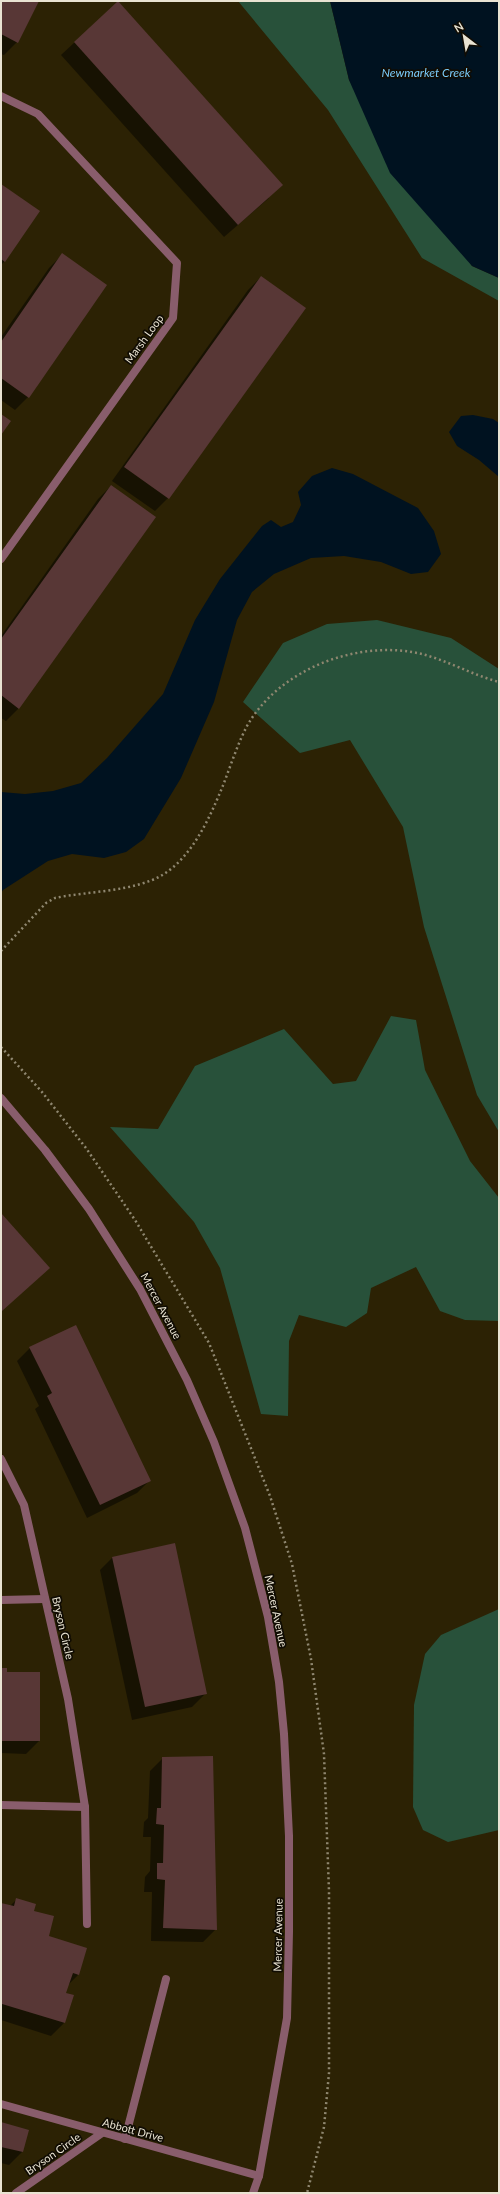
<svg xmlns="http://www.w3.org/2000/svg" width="500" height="2194" viewBox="0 0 500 2194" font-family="Lato,sans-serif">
<rect width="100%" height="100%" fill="#2c2204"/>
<g fill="#28513a">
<polygon points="238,1 330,1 349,80 472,266 499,278 499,301 422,258 328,110"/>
<polygon points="377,620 451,638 499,669 499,1132 477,1095 424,927 403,827 350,740 300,753 243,702 283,643 327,624"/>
<polygon points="391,1016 416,1020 425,1070 470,1161 499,1198 499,1321 465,1320 440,1311 416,1267 371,1288 367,1313 346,1327 299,1315 289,1341 288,1416 261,1414 220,1268 194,1222 110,1127 158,1129 195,1066 284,1029 333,1084 356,1081"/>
<polygon points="499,1609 499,1830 448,1842 423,1830 413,1807 414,1705 425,1654 441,1635"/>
</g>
<g fill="#001220">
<polygon points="330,1 499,1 499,278 472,266 390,173 349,80"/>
<polygon points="473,415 493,419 499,423 499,477 479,460 457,446 449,432 461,416"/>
<polygon points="332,468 353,474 418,508 434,531 441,554 428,572 411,574 381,562 344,556 311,558 274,574 252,592 237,620 214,702 181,778 144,839 126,852 104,858 72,854 48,861 3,890 1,893 1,792 25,794 53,791 81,783 107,758 163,694 195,620 220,579 262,526 271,520 281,527 293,522 301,505 298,492 312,476"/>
</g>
<g fill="#0007">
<polygon points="1,1 38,1 17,42 4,55 1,54"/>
<polygon points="118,2 269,198 224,237 61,55"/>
<polygon points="1,185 4,262 1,265"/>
<polygon points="62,255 28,397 15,410 1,400 1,337 49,268"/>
<polygon points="261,277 168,498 155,511 112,481 248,290"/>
<polygon points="111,486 19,708 6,721 1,718 1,636 98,499"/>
<polygon points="30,1348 150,1480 137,1493 87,1518 35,1409 39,1406 17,1361"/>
<polygon points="113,1557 205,1694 192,1707 132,1720 100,1570"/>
<polygon points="1,1669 6,1673 39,1741 26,1754 1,1753"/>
<polygon points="163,1758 216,1929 203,1942 151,1941 152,1892 144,1892 145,1877 150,1871 151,1837 143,1837 144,1822 148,1818 150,1771"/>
<polygon points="16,1900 33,1912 48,1937 78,1975 68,1985 65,1993 64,2023 51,2036 1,2020 1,1904 10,1906"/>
<polygon points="1,2123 28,2131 22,2152 9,2165 1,2163"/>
</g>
<g fill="#583736">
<polygon points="1,1 39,1 18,43 1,34"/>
<polygon points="118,1 283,185 238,225 74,42"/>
<polygon points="1,184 40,211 5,262 1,259"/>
<polygon points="62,253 107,285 29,398 1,378 1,342"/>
<polygon points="261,276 306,308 169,499 124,467"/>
<polygon points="1,414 11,421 1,435"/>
<polygon points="111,485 156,517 19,709 1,695 1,639"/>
<polygon points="1,1213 50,1268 2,1311 1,1310"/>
<polygon points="76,1325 151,1481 100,1505 47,1396 52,1393 29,1347"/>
<polygon points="175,1543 207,1694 145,1707 112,1557"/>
<polygon points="1,1668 7,1668 7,1672 40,1672 40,1741 1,1741"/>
<polygon points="213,1756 217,1930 163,1928 165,1880 157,1879 157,1863 163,1863 164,1825 156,1824 157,1808 161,1808 162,1757"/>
<polygon points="16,1898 36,1904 34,1911 54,1916 49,1936 87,1948 79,1975 73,1973 66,1993 74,1995 65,2023 2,2004 1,2007 1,1903 14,1906"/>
<polygon points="1,2122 29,2130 23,2152 1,2147"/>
</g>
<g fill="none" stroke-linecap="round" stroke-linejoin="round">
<g stroke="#8f8770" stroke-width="2.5" stroke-dasharray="2 3" stroke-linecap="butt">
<path d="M1,951L46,903L55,898C88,891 135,892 164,874C193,855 209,819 222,788C230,768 237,745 247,726C280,668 359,639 422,654C448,661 473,675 499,682"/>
<polyline points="1,1047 42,1092 86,1148 135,1220 209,1343 270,1496 292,1564 311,1659 324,1754 329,1891 329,2073 324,2127 307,2193"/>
</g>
<g stroke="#895d6c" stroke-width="8">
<polyline points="85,1807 87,1924"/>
<polyline points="125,2139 166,1979"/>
</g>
<g stroke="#895d6c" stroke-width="8">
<polyline points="1,96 38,114 177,263 173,318 1,559"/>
<polyline points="1,1098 45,1150 89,1209 140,1289 187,1380 214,1442 245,1528 268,1617 279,1682 284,1734 289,1836 289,1932 287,2018 259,2176 253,2193"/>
<polyline points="1,1459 24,1505 68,1699 85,1807 1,1805"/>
<polyline points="1,1600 45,1599"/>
<polyline points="1,2104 259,2176"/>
<polyline points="16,2193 102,2133"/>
</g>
</g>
<g text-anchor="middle" stroke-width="3.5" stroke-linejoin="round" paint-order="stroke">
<g font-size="11" fill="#e9e3d2" stroke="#100c03">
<text transform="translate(144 339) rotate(-54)" y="4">Marsh Loop</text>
<text transform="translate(161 1306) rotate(62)" y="4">Mercer Avenue</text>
<text transform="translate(276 1611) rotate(78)" y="4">Mercer Avenue</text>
<text transform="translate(63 1628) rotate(77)" y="4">Bryson Circle</text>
<text transform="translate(278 1935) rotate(-89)" y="4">Mercer Avenue</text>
<text transform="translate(133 2130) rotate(15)" y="4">Abbott Drive</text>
<text transform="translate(53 2154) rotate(-35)" y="4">Bryson Circle</text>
</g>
<g font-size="12" font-style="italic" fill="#7acbfa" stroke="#100c03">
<text x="426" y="77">Newmarket Creek</text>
</g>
</g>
<rect width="500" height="2194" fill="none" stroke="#e9e3d2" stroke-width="4"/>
<g transform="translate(464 36) rotate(329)" stroke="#100c03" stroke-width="3" paint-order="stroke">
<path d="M0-3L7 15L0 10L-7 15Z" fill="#e9e3d2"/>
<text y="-6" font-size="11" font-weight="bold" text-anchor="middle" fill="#e9e3d2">N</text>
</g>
</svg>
